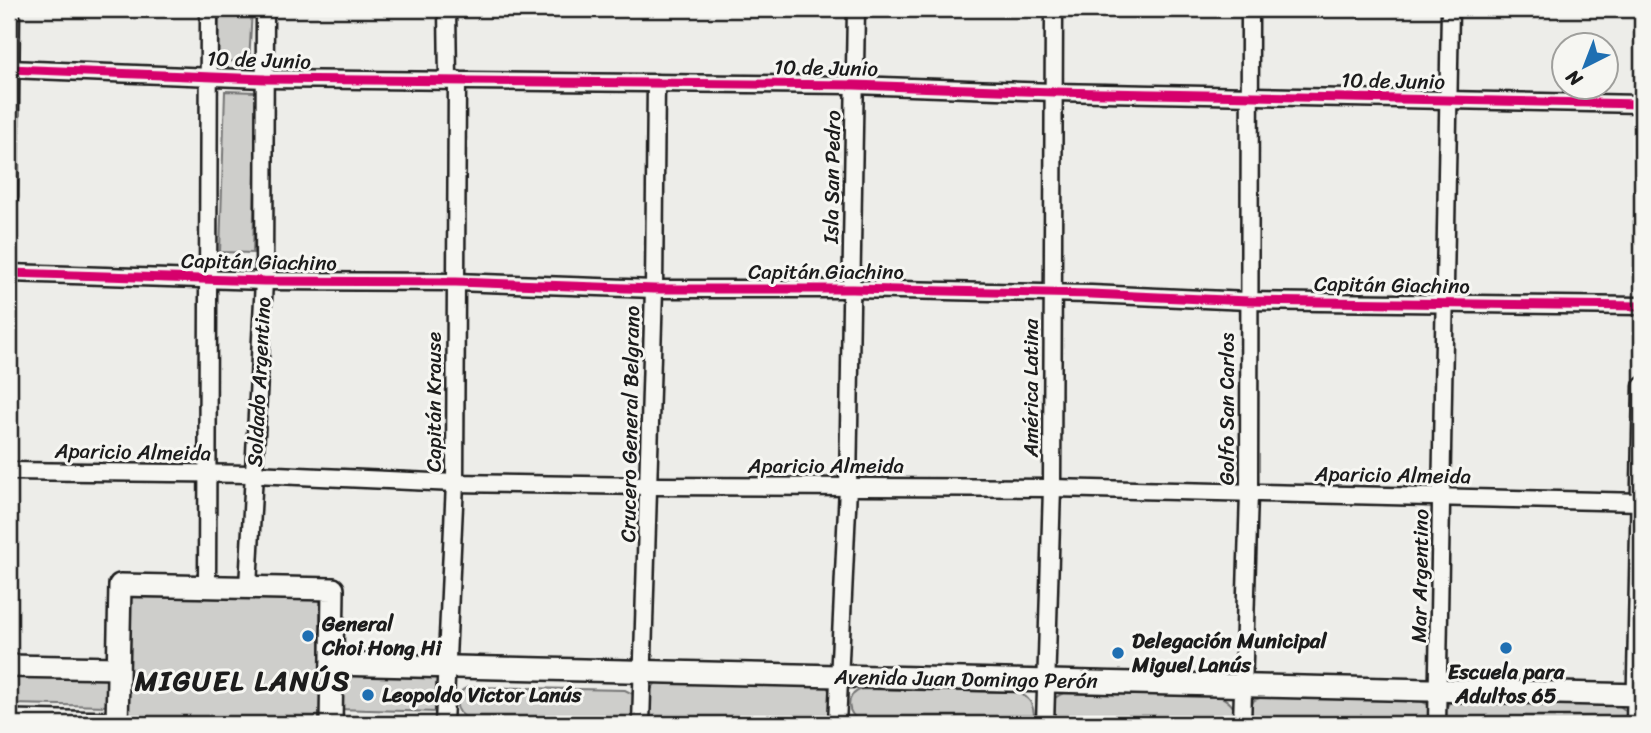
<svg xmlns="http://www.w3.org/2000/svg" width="1651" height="733" viewBox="0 0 1651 733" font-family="Sriracha,sans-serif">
<rect width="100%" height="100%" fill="#edede9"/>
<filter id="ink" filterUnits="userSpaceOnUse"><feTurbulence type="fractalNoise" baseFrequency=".0143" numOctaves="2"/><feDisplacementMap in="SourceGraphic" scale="14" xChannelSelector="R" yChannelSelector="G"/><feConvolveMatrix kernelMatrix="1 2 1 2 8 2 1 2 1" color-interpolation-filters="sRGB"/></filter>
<g filter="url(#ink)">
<g fill="#cececb" stroke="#757574" stroke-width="2">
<polygon points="219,9 252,9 249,63 218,60"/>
<polygon points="225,91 257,92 253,253 220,252"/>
<polygon points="127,597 320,598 320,724 128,724"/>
<polygon points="337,673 438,677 437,712 336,709"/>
<polygon points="10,676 110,678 110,706 10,704"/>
<path d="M658,681L825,682L833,699L830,724H649C645,710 646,691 658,681Z"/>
<path d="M469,687L625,690L633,694L641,702L633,724H568L470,720C453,712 451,693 469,687Z"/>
<path d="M862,689L1018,692C1029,698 1033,703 1034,715L1025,724L862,722C846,715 844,695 862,689Z"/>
<path d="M1064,693L1220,696C1231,702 1235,707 1236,719L1231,724H1060L1052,716C1050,703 1051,698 1064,693Z"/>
<polygon points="1263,697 1419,700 1427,704 1434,712 1434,724 1254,724 1250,708 1254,700"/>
<path d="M1458,700L1614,703C1625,708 1629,713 1630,724H1447L1445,710L1449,703Z"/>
</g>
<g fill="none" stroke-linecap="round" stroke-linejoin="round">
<defs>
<g id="minor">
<polyline points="447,9 448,80"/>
<polyline points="9,69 265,79 854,85 1054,92 1642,104"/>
<polyline points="9,198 11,9"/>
<polyline points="9,273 264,281 456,282 654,289 852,289 1091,294 1248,301 1642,306"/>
<polyline points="9,471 254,474 455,483 649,486 1052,488 1642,502"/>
<polyline points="207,586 209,9"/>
<polyline points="248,587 264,281 265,9"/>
<polyline points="444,724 455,483 457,80"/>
<polyline points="641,724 654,289 656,83"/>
<polyline points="837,724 848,487 856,9"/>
<polyline points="1045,724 1052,488 1054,9"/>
<polyline points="1242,724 1249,493 1250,9"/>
<polyline points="1437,724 1450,9"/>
<polyline points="1635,724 1642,386"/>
</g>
<g id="major">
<polyline points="332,664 1642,695"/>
<polyline points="9,666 118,668"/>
<polyline points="9,721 117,723"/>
<polyline points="117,724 120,585 333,589 331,724"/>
</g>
</defs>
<use href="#minor" stroke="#1c1c1c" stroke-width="21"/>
<use href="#major" stroke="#1c1c1c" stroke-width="26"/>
<use href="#minor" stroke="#f6f6f2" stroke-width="16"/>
<use href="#major" stroke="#f6f6f2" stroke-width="21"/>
<defs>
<g id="cycleway">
<polyline points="9,69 265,79 854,85 1054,92 1642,104"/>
<polyline points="9,273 264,281 456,282 654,289 852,289 1091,294 1248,301 1642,306"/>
</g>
</defs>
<use href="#cycleway" stroke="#f6f6f2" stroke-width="13"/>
<use href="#cycleway" stroke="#d6006c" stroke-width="9"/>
</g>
</g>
<g fill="#1f6fb2" stroke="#f6f6f2" stroke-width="2.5">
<circle cx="308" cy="636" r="7"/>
<circle cx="1506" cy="648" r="7"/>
<circle cx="1118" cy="653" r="7"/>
<circle cx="368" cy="695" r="7"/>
</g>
<g text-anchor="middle" stroke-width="6" stroke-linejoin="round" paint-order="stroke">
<g font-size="21" fill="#1c1c1c" stroke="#f6f6f2">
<text transform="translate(259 60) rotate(2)" y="7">10 de Junio</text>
<text transform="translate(826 68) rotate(1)" y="7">10 de Junio</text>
<text transform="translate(1393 81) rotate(1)" y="7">10 de Junio</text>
<text transform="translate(832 177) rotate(-89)" y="7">Isla San Pedro</text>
<text transform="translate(259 262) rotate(1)" y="7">Capitán Giachino</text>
<text x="826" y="279">Capitán Giachino</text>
<text transform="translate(1392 285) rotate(1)" y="7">Capitán Giachino</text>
<text transform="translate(259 382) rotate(-87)" y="7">Soldado Argentino</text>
<text transform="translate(1031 388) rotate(-90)" y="7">América Latina</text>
<text transform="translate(434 402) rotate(-90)" y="7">Capitán Krause</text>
<text transform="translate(1227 409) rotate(-90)" y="7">Golfo San Carlos</text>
<text transform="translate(630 424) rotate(-89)" y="7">Crucero General Belgrano</text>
<text transform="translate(133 452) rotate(1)" y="7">Aparicio Almeida</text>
<text x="826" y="473">Aparicio Almeida</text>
<text transform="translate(1393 475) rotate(1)" y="7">Aparicio Almeida</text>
<text transform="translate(1420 576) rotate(-89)" y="7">Mar Argentino</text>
<text transform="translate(966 679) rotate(1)" y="7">Avenida Juan Domingo Perón</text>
</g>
<g font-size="21" font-weight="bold" fill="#1c1c1c" stroke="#f6f6f2" text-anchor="start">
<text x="322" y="631">General<tspan x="322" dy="24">Choi Hong Hi</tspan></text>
<text x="1132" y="648">Delegación Municipal<tspan x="1132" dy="24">Miguel Lanús</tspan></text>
<text x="1506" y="679" text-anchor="middle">Escuela para<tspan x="1506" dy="24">Adultos 65</tspan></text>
<text x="382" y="702">Leopoldo Victor Lanús</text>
</g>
<g font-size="28" font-weight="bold" letter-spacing="2" fill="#1c1c1c" stroke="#f6f6f2">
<text x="243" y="690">MIGUEL LANÚS</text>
</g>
</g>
<rect width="1651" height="733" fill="none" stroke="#f6f6f2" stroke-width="35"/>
<rect x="18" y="18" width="1616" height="698" fill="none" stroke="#1c1c1c" stroke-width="2.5" filter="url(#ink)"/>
<g transform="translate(1585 66) rotate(222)"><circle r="33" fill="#f6f6f2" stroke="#9f9f9c" stroke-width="2"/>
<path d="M0-5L12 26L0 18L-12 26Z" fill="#1f6fb2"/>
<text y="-10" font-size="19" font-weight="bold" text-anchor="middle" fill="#1c1c1c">N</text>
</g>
</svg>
